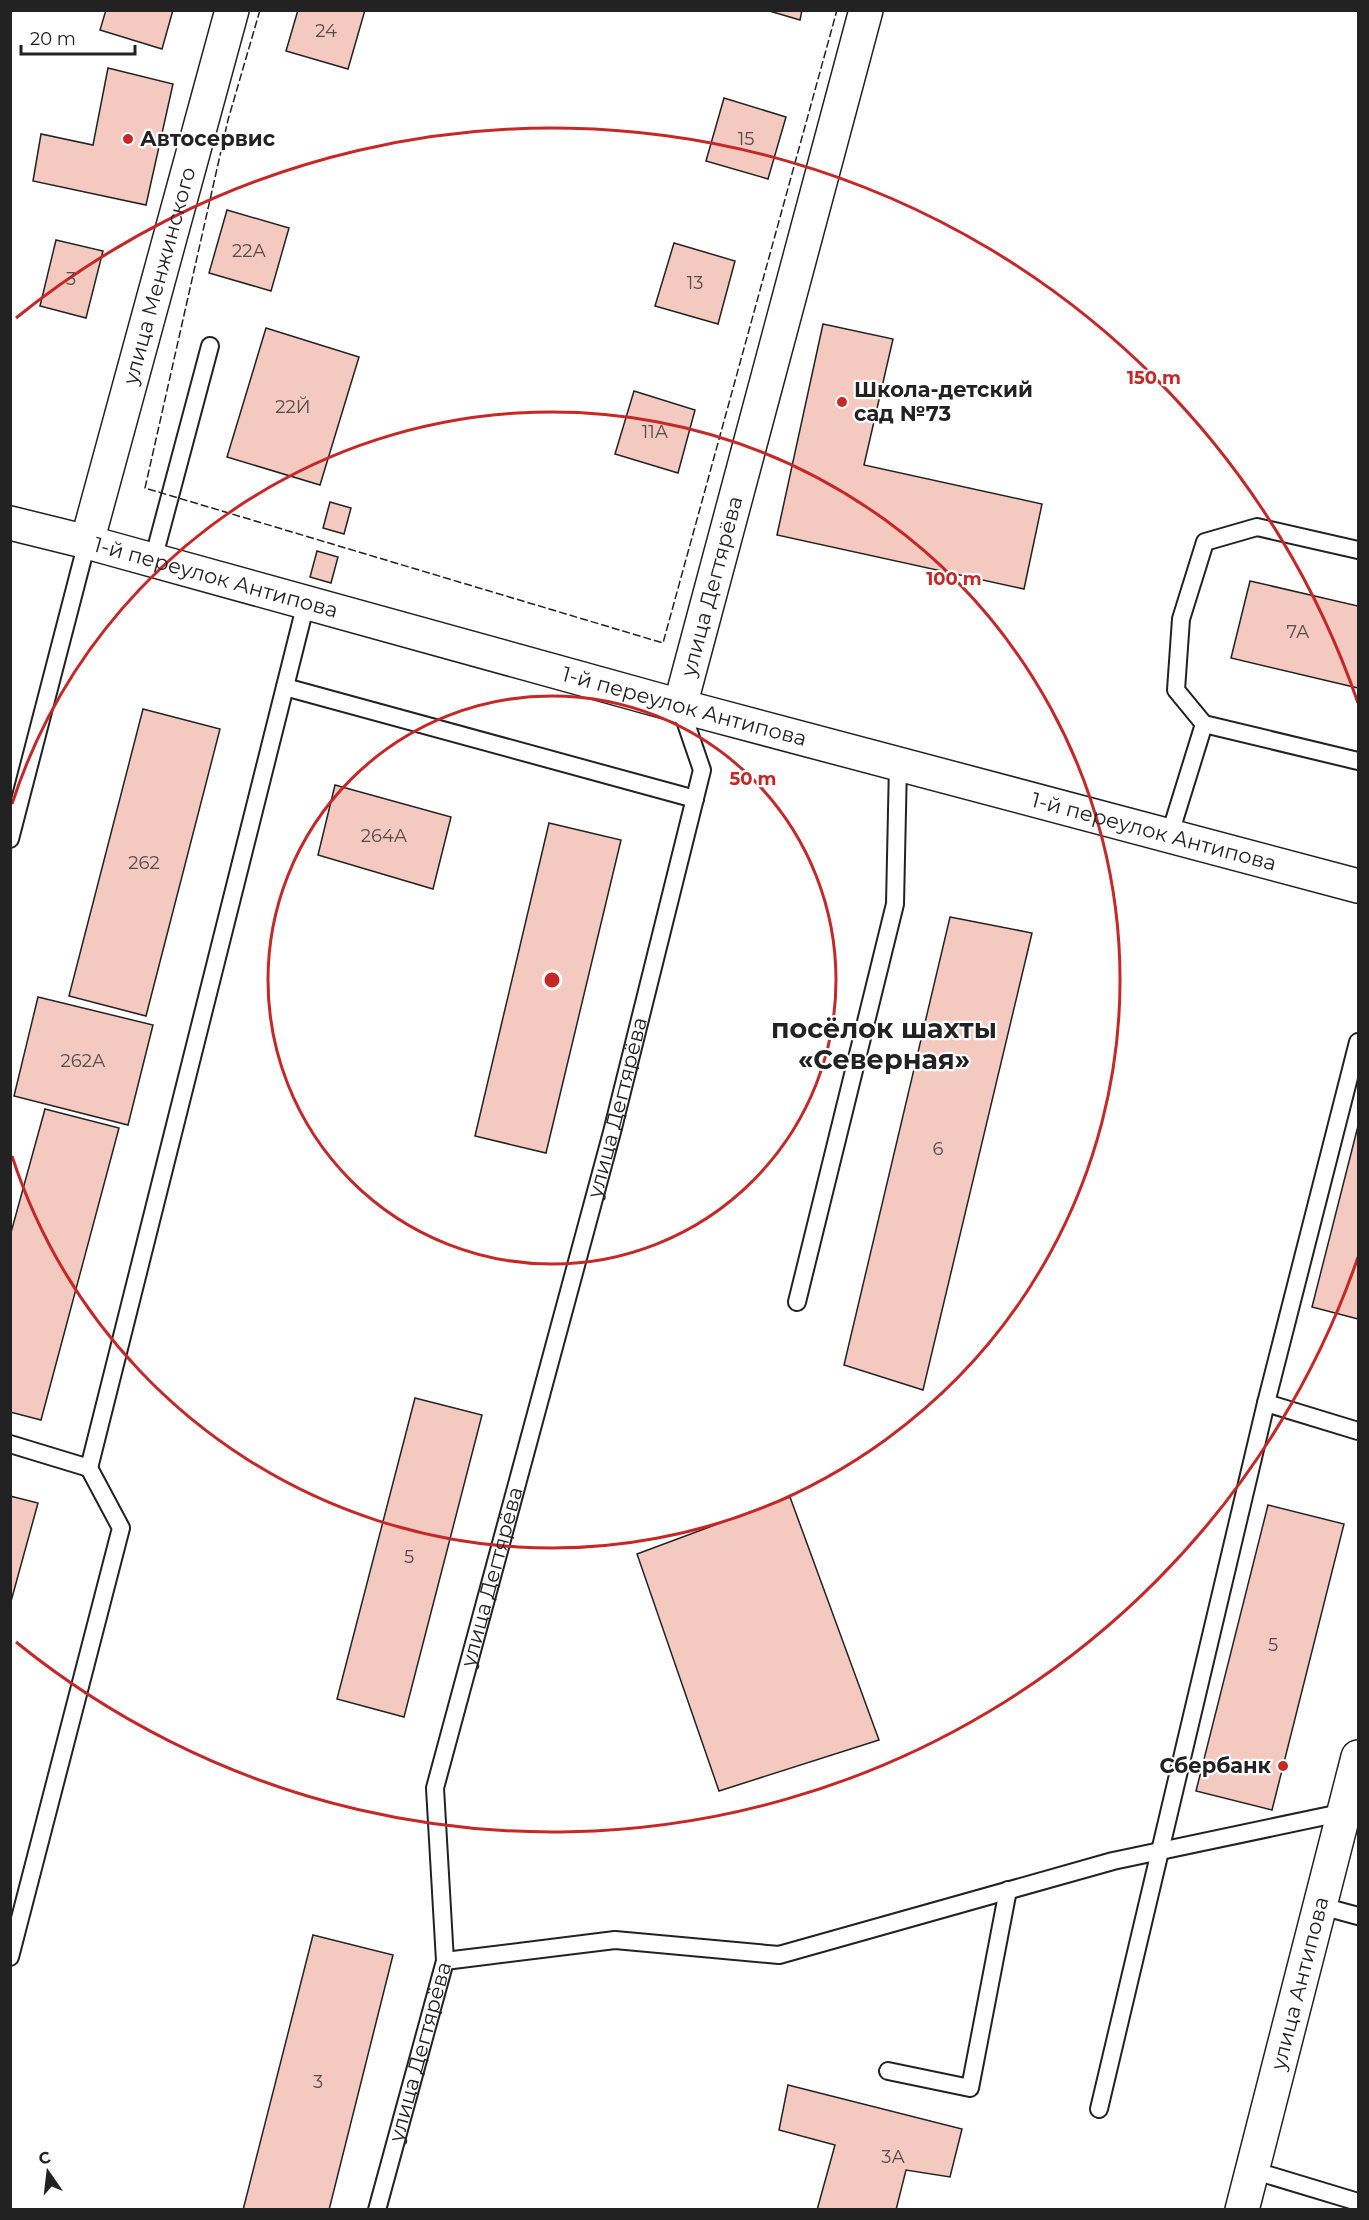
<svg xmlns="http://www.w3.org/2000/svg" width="1369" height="2220" viewBox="0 0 1369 2220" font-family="Montserrat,sans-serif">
<rect width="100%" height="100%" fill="#fff"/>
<g fill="#f3c9c0" stroke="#222" stroke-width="1.5">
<polygon points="106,10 173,10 162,49 100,30"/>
<polygon points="298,10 365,10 348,69 286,51"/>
<polygon points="766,10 802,10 800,20"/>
<polygon points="108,68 173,84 146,205 33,181 41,134 93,145"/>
<polygon points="724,98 786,117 768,179 706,161"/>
<polygon points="227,210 289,228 271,291 209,273"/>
<polygon points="56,240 103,251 86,318 40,306"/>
<polygon points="674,243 735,261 718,324 655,306"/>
<polygon points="823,324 893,339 864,465 1042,504 1024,589 777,535"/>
<polygon points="266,328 359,357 320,485 227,457"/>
<polygon points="634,391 695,410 678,473 615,454"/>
<polygon points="330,502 351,508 344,534 323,528"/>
<polygon points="317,551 338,557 331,583 310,577"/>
<polygon points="1250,581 1358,606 1358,688 1231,658"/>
<polygon points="143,709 220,729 146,1016 69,996"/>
<polygon points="335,785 451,817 433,889 318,855"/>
<polygon points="549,823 621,840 546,1153 475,1136"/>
<polygon points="950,917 1032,933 923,1390 844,1365"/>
<polygon points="38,997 153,1025 128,1125 14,1096"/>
<polygon points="45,1109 119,1128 41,1420 10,1412 10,1236"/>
<polygon points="1358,1126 1358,1319 1312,1307"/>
<polygon points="415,1398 482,1415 404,1717 337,1699"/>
<polygon points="10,1496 38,1503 10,1605"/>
<polygon points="790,1497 879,1740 719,1791 637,1554"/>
<polygon points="1268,1505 1344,1524 1272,1810 1196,1791"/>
<polygon points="313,1935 393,1955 329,2210 243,2210"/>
<polygon points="788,2085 962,2129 950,2177 906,2170 896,2210 817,2210 835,2145 779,2130"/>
</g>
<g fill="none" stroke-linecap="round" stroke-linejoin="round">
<defs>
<g id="service">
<polyline points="153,560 210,346"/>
<polyline points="285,687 695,799"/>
<polyline points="1204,724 1176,690 1181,619 1205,542 1257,527 1358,550"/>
<polyline points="1169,837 1204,724 1358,761"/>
<polyline points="10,839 87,542"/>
<polyline points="797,1302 895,904 898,764"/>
<polyline points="1266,1403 1358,1431"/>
<polyline points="10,1444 89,1468 306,603"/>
<polyline points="1321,1906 1358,1916"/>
<polyline points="10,1957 121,1528 89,1468"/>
<polyline points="445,1961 615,1940 779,1955 1113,1861 1345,1812"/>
<polyline points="888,2071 970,2088 1008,1890"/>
<polyline points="1099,2109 1266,1403 1358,1042"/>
<polyline points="1252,2170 1358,2202"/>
<path id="s1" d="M377,2210L445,1961L435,1788L612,1132L702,770L680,706"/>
</g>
<g id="minor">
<path id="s2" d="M87,542L232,10"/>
<path id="s3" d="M680,706L866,10"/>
</g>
<g id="secondary">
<path id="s4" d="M10,523L87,542L680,706L1358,886"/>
</g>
<g id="primary">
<path id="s5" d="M1242,2210L1358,1757"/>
</g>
</defs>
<use href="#service" stroke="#222" stroke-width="20"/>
<use href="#minor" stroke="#222" stroke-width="36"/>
<use href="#secondary" stroke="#222" stroke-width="36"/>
<use href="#primary" stroke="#222" stroke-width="36"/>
<use href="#service" stroke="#fff" stroke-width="16"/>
<use href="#minor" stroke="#fff" stroke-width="33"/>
<use href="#secondary" stroke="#fff" stroke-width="33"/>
<use href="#primary" stroke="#fff" stroke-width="33"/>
<polyline stroke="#222" stroke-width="1.5" stroke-dasharray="8 3" stroke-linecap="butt" points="260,10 228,120 145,488 663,643 837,10"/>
</g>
<g fill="none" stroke="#c62828" stroke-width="3">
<circle cx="552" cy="980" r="284"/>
<path d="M12 804A568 568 0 1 1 12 1156"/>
<path d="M1358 1257A852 852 0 0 1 16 1642M16 318A852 852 0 0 1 1358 703"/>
</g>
<g fill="#c62828" stroke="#fff" stroke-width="2">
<circle cx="128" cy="139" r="6"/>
<circle cx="842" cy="402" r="6"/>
<circle cx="1283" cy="1766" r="6"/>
</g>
<g text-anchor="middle" stroke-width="4.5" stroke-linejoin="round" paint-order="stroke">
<g font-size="18" fill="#564c4a">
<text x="326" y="37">24</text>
<text x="746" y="145">15</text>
<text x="249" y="257">22А</text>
<text x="71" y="285">3</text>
<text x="695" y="289">13</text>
<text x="293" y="413">22Й</text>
<text x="655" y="438">11А</text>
<text x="1298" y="638">7А</text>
<text x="384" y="842">264А</text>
<text x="144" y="869">262</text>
<text x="83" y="1067">262А</text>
<text x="938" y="1155">6</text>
<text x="409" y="1563">5</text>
<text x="1273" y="1651">5</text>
<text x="318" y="2088">3</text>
<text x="893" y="2163">3А</text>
</g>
<g font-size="21" font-weight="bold" fill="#222" stroke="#fff" text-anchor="start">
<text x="140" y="146">Автосервис</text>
<text x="854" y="397">Школа-детский<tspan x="854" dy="24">сад №73</tspan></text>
<text x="1271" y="1773" text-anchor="end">Сбербанк</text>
</g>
<g font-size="21" fill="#222" stroke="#fff">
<text dy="7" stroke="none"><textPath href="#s2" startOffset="276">улица Менжинского</textPath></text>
<text dy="7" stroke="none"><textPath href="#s4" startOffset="213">1-й переулок Антипова</textPath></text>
<text dy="7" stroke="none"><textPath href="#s3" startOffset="124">улица Дегтярёва</textPath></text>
<text dy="7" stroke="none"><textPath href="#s4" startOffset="699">1-й переулок Антипова</textPath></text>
<text dy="7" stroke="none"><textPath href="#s4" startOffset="1185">1-й переулок Антипова</textPath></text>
<text dy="7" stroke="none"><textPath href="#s1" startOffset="1136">улица Дегтярёва</textPath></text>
<text dy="7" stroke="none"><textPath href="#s1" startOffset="650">улица Дегтярёва</textPath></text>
<text dy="7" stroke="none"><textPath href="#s5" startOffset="234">улица Антипова</textPath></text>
<text dy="7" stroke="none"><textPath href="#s1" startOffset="164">улица Дегтярёва</textPath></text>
</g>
<g font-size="27" font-weight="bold" fill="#222" stroke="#fff">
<text x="884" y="1038">посёлок шахты<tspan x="884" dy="31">«Северная»</tspan></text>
</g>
</g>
<circle cx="552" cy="980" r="9" fill="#c62828" stroke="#fff" stroke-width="3"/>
<g font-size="18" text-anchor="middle" font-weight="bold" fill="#c62828" stroke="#fff" stroke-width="4.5" stroke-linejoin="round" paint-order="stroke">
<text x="1154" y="384">150 m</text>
<text x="954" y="585">100 m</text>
<text x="753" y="785">50 m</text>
</g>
<rect width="1369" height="2220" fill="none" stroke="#222222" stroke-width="24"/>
<g transform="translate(48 2172) rotate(346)" stroke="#ffffff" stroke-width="4.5" paint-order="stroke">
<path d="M0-4.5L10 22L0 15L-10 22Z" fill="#222222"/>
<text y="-9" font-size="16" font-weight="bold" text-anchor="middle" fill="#222222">С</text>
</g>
<path d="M21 45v9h114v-9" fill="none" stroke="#222222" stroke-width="3"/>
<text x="30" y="45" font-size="18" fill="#222222" stroke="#ffffff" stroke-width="4.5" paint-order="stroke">20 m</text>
</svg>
